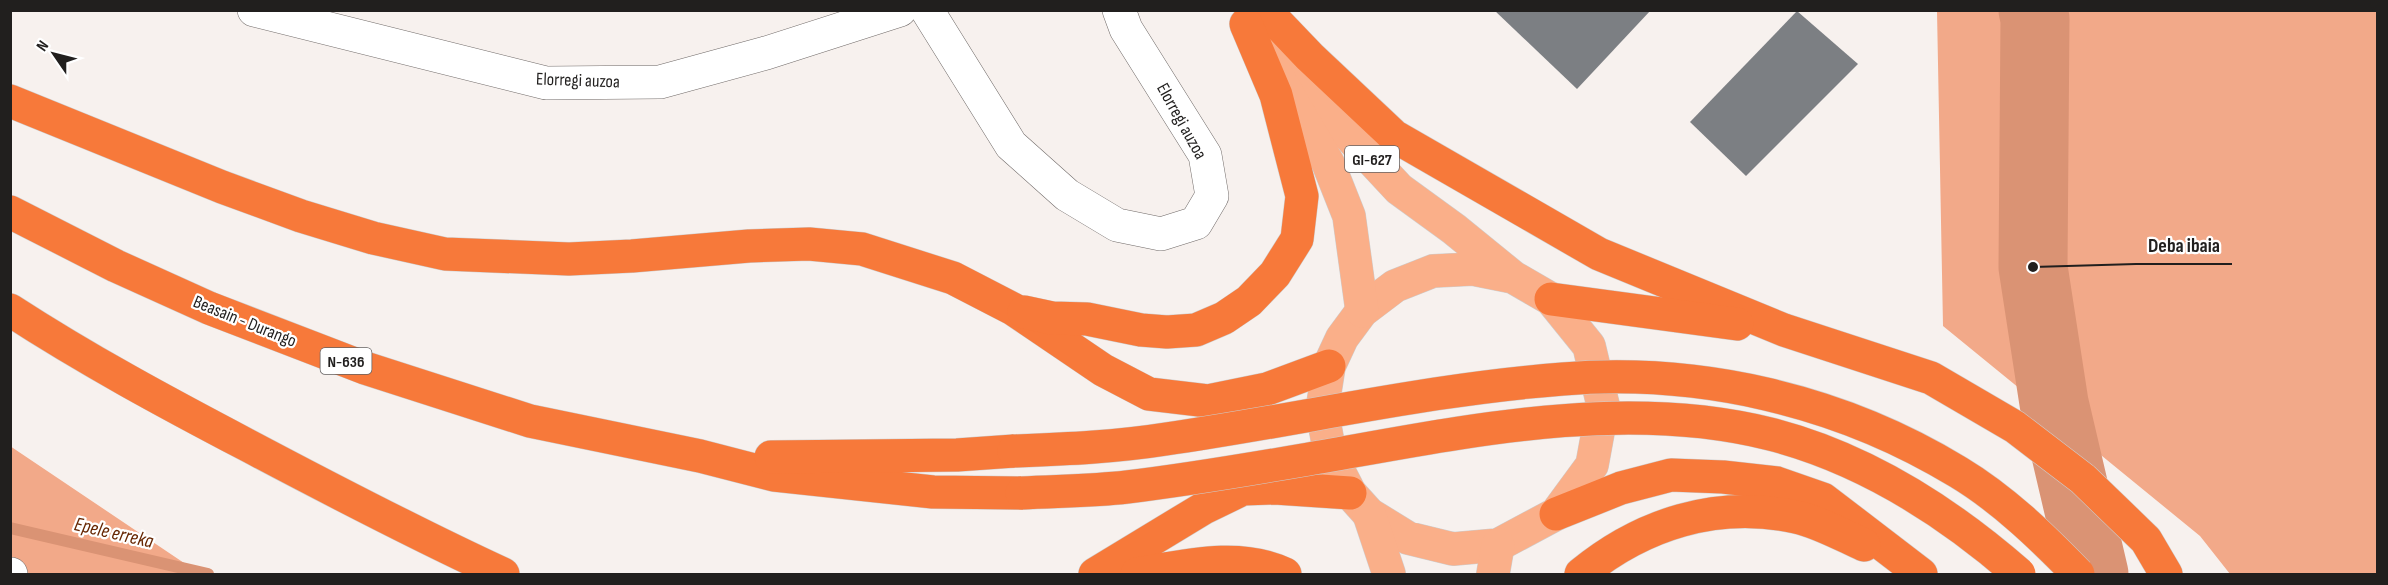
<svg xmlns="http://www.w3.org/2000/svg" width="2388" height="585" viewBox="0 0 2388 585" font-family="'Sofia Sans Condensed',sans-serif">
<rect width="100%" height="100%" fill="#f7f1ee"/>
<g fill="#f2a989">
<polygon points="1937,11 2377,11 2377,574 2230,574 2200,536 1943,326"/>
<polygon points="10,446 193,569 201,574 11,574"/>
</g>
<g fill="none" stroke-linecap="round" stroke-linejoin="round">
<polyline stroke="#da9374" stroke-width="12" points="10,528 208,574"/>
<polyline stroke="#da9374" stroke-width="69" points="2033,10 2035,19 2033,267 2054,403 2094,574"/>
</g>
<g fill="#7c7f83">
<polygon points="1494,10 1651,10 1577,89"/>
<polygon points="1797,11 1858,64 1746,176 1690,122"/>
</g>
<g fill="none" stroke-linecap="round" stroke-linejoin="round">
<defs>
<g id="minor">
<polyline points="254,10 546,83 660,82 766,53 900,10"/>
<polyline points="927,10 1011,145 1067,195 1117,225 1161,234 1196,223 1212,196 1205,155 1126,29 1119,10"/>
<polyline points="10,574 11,574"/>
</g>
<g id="major">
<polyline points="1247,26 1399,189 1454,229 1513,277 1551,299 1589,346 1603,405 1592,465 1556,514 1498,545 1453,549 1408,538 1369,514 1350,493 1330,454 1322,410 1329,366 1342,338 1362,311 1395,286 1433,271 1473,269 1513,277"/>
<polyline points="1276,74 1328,163 1349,216 1362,311"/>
<polyline points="1369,514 1389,574"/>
<polyline points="1493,574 1498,545"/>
</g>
<g id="highway">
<polyline points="1265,10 1310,57 1394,136 1599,254 1784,330 1931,378 2015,427 2083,479 2146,540 2166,574"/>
<polyline points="10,101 222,187 301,216 373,238 445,254 569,259 632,256 749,246 809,244 862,249 953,278 1013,309 1103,370 1149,394 1208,401 1267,389 1329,366"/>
<polyline points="10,212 116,266 209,308 365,368 530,421 700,456 774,475 933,492 1022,493"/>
<polyline points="1551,299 1737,324"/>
<path d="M10,310C87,360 167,403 247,445C332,490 416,534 503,574"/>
<polyline points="1024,312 1052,318 1087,319 1141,330 1167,332 1196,330 1224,318 1249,301 1275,274 1297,239 1302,196 1276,95 1246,24"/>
<polyline points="771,457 957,455 1014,451"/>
<polyline points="1556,514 1621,488 1671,475 1723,477 1777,483 1823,499 1921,574"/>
<polyline points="1095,574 1204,508 1243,489 1275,488 1350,493"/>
<path d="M1137,574C1185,566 1239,552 1285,574"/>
<path d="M1581,574C1642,524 1716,500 1796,517C1819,522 1842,535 1864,545"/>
</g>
</defs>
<use href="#minor" stroke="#716b69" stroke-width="34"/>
<use href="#major" stroke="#cecece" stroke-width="34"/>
<use href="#highway" stroke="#cecece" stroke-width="34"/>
<use href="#minor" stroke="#fff" stroke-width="33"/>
<use href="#major" stroke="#faaf89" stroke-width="33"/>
<use href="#highway" stroke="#f7793a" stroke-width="33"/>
<defs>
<g id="highway-bridge">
<path d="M1014,451C1064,449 1116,447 1166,439C1299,420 1429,389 1563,379C1700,368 1840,400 1958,472C2003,499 2042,537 2078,574"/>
<path d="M1022,493C1057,491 1093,491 1127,487C1186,480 1245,470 1303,460C1454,434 1619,396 1770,434C1864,458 1947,511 2019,574"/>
</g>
</defs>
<use href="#highway-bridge" stroke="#cecece" stroke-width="34" stroke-linecap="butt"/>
<use href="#highway-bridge" stroke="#f7793a" stroke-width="33"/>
</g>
<g text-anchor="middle" stroke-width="4.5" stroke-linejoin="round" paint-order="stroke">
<g fill="#fff" stroke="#646262" stroke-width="1.5">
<rect x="1345" y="146" width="54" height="26" rx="4.5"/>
<rect x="320.5" y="348" width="51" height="26" rx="4.5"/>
</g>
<g font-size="16" font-weight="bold" fill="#211f1e">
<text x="1372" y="165">GI-627</text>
<text x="346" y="367">N-636</text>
</g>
<g font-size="18" fill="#211f1e" stroke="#fff">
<text transform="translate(578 80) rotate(2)" y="6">Elorregi auzoa</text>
<text transform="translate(1182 121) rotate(61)" y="6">Elorregi auzoa</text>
<text transform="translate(245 321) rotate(22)" y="6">Beasain - Durango</text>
</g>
<g font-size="20" font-style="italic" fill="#672703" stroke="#fff">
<text transform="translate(114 532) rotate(13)" y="7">Epele erreka</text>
</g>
</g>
<path fill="none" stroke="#211f1e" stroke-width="2" d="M2033 267L2136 264H2232"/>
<circle fill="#211f1e" stroke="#fff" stroke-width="2" cx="2033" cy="267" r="6"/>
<g font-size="20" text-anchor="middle" font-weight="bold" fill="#211f1e" stroke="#fff" stroke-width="4.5" stroke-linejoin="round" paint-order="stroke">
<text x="2184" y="252">Deba ibaia</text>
</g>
<rect width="2388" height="585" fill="none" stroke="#211f1e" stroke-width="24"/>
<g transform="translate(54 54) rotate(305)" stroke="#ffffff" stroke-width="4.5" paint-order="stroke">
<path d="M0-4.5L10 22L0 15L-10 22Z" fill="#211f1e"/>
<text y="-9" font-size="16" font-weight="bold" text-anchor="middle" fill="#211f1e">N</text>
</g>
</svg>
